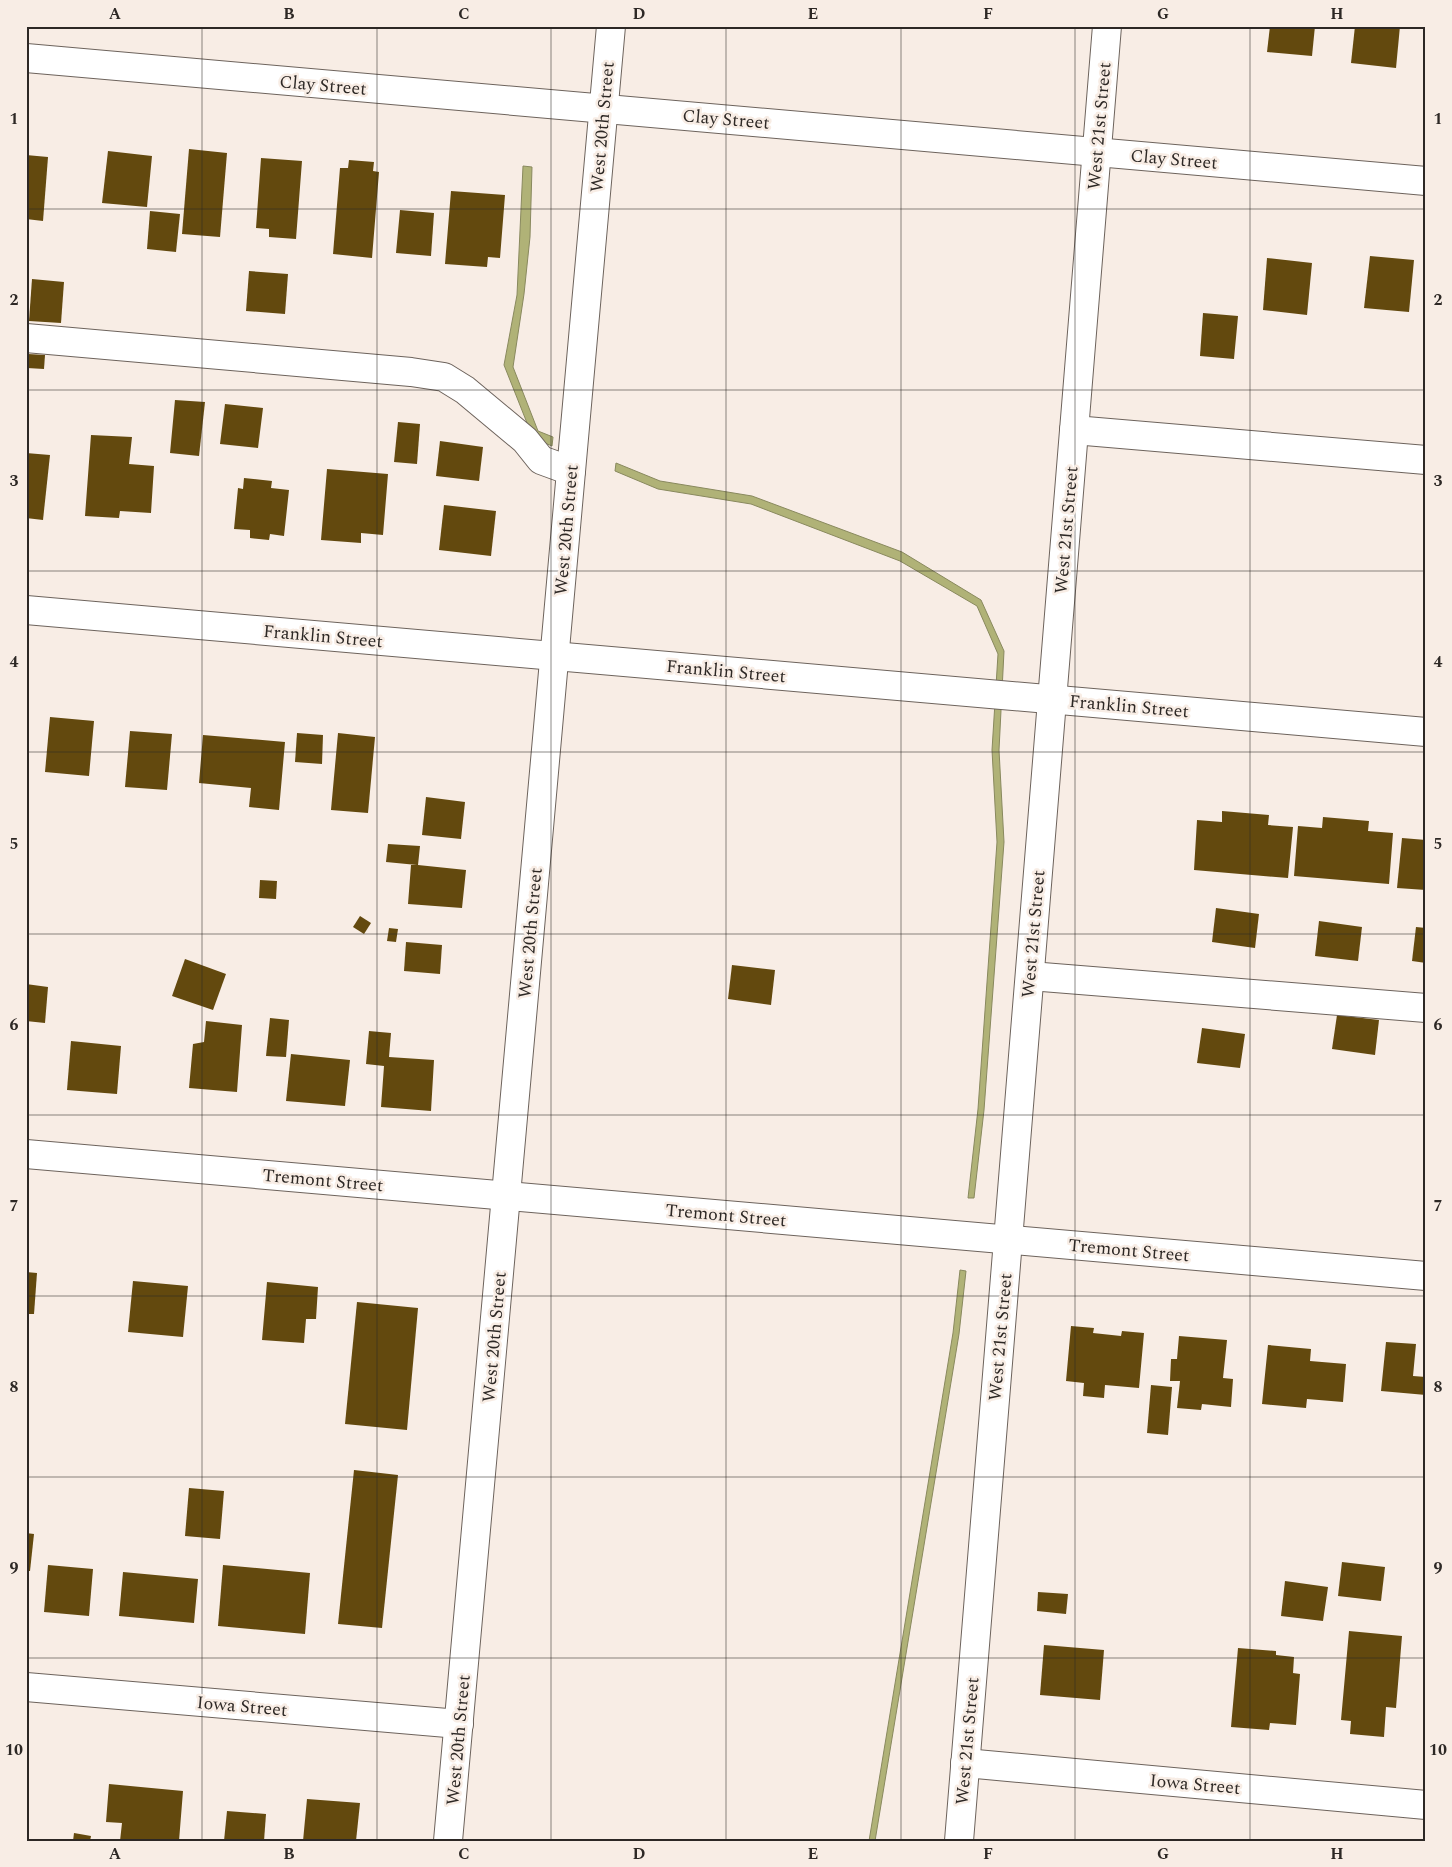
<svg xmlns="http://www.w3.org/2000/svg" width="1452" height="1867" viewBox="0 0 1452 1867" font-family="Spectral,serif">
<rect width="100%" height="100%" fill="#f8ede5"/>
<g fill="#b0b277" stroke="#89895e">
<polygon points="523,166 532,167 530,237 524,294 513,367 538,431 553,437 552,446 533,438 504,365 517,295"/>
<polygon points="616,463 660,481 752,496 902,552 981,600 1004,651 999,750 1004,842 984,1110 974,1198 968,1198 978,1109 997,842 992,750 998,654 977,606 900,561 751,504 658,489 615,471"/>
<polygon points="960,1270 966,1271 959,1334 875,1841 869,1841 953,1333"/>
</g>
<g fill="#63490e">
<polygon points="1270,26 1315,26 1312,56 1267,52"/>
<polygon points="1355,26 1400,26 1396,68 1351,63"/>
<polygon points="189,149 227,153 220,237 182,234"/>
<polygon points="108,151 152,156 147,207 102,203"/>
<polygon points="26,155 48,157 43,221 26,219"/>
<polygon points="261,158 302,161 296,239 269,237 269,229 256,228"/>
<polygon points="349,160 374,162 373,171 379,172 372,258 333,254 340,168 348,168"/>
<polygon points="451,191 505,195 500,258 488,257 487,267 445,264"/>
<polygon points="400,210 434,213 431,256 396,253"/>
<polygon points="150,211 180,214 176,252 147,249"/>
<polygon points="1370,256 1414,260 1409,312 1364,308"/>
<polygon points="1267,258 1312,263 1307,315 1263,310"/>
<polygon points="249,271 288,274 285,314 246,311"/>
<polygon points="32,279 64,282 61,323 29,321"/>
<polygon points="1203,313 1238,316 1234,359 1200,356"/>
<polygon points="28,354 45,355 44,369 27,368"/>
<polygon points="175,400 205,402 199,456 170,453"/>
<polygon points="225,404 263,408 258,448 220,444"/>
<polygon points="398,422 420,424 417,464 394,462"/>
<polygon points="91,435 132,437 129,464 154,466 151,513 120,511 119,518 85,516"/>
<polygon points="440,441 483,447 479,481 436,476"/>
<polygon points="26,453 50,455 43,520 26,518"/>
<polygon points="327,469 388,474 383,535 361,533 361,543 321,540"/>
<polygon points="244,478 272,481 271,488 289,490 284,536 270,534 269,540 250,538 250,530 234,529 238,488 243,489"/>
<polygon points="444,505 496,511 491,556 439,550"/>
<polygon points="50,717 94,721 89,776 45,772"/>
<polygon points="130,731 172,734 167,790 125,787"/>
<polygon points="297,733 323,735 322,764 295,762"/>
<polygon points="338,733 375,737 368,813 331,810"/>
<polygon points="203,735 285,742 279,810 249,807 251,788 199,783"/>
<polygon points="426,797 465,802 461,839 422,835"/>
<polygon points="1222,811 1269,815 1268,825 1293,827 1288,878 1194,870 1197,820 1222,822"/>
<polygon points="1323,817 1369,821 1368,831 1393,833 1389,884 1294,876 1298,826 1322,828"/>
<polygon points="1402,838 1426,840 1426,890 1397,888"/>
<polygon points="388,844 420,846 418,865 466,870 462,908 408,904 411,865 417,865 386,862"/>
<polygon points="260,880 277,881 276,899 259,898"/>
<polygon points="1216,908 1259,914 1255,948 1212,942"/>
<polygon points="360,916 371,923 364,934 353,927"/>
<polygon points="1319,921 1362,927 1358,961 1315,956"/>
<polygon points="1416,927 1426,928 1426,963 1412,961"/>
<polygon points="389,928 398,929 396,942 387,941"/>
<polygon points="406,942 442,945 440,974 404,971"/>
<polygon points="185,959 226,974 213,1010 172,996"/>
<polygon points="732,965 775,970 771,1005 728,999"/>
<polygon points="26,984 48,987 45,1023 26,1021"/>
<polygon points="1337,1015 1379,1020 1375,1055 1332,1049"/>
<polygon points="270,1018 289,1020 286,1057 266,1056"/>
<polygon points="206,1021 242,1025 237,1092 189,1088 193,1044 204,1042"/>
<polygon points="1202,1028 1245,1034 1240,1068 1197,1063"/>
<polygon points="369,1031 391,1033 389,1057 434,1060 431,1111 381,1107 384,1066 366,1064"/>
<polygon points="71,1041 121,1046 117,1094 67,1090"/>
<polygon points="291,1054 350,1060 345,1106 286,1101"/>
<polygon points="26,1272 37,1273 34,1314 26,1314"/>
<polygon points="133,1281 188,1286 183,1337 128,1332"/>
<polygon points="267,1282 318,1287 316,1319 306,1319 304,1343 262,1340"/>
<polygon points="357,1302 418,1308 407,1430 345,1424"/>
<polygon points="1071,1326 1094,1328 1093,1333 1121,1336 1122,1331 1144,1333 1139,1388 1105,1385 1104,1398 1083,1396 1084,1383 1066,1381"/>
<polygon points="1179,1336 1227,1340 1223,1378 1233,1379 1231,1407 1202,1404 1201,1410 1177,1408 1180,1381 1170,1381 1171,1359 1177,1359"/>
<polygon points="1386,1342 1416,1344 1413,1376 1426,1377 1426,1395 1381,1391"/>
<polygon points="1268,1345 1311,1349 1310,1361 1346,1364 1343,1402 1307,1399 1306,1408 1262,1404"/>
<polygon points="1151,1385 1172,1387 1168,1435 1147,1433"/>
<polygon points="354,1470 398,1475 382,1628 338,1624"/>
<polygon points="189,1488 224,1491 220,1539 185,1536"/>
<polygon points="26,1533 34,1534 30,1571 26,1571"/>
<polygon points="1342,1562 1385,1567 1381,1601 1338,1596"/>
<polygon points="48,1565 93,1569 89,1616 44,1612"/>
<polygon points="223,1565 310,1573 305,1634 218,1626"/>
<polygon points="123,1572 198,1579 194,1623 119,1616"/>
<polygon points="1285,1581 1328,1587 1323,1621 1281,1616"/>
<polygon points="1038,1592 1068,1594 1066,1614 1037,1611"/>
<polygon points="1349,1631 1402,1636 1396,1708 1386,1707 1384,1737 1350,1734 1351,1721 1341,1720"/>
<polygon points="1044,1645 1104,1650 1100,1700 1040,1695"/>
<polygon points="1238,1648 1276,1651 1276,1655 1294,1657 1293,1673 1300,1674 1296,1725 1270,1723 1269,1730 1231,1727"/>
<polygon points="109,1784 183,1791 179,1841 120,1841 122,1823 106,1822"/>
<polygon points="307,1799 360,1803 356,1841 303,1841"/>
<polygon points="227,1811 266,1814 264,1841 224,1841"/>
<polygon points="74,1833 91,1836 90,1841 73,1841"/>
</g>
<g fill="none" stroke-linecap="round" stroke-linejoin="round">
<defs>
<g id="minor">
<polyline points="26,58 1426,181"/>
<polyline points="26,338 411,372 444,377 465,390 525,440 541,460 571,471"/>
<polyline points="1074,430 1426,460"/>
<polyline points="26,610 1426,732"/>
<polyline points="1030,976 1426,1008"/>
<polyline points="26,1154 1426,1276"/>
<polyline points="26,1687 459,1724"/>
<polyline points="965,1763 1426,1805"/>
<polyline points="448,1841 611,26"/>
<polyline points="959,1841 1107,26"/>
</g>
</defs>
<use href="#minor" stroke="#6d635c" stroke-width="30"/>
<use href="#minor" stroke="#fff" stroke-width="28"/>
</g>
<path fill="none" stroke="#2d2825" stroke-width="1" stroke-opacity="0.55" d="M202,26V1841M377,26V1841M551,26V1841M726,26V1841M901,26V1841M1075,26V1841M1250,26V1841M26,209H1426M26,390H1426M26,571H1426M26,752H1426M26,934H1426M26,1115H1426M26,1296H1426M26,1477H1426M26,1658H1426"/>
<g text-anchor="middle" stroke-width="5" stroke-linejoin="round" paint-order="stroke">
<g font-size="18" fill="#2d2825" stroke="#f8ede5">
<text transform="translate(323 85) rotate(5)" y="6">Clay Street</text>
<text transform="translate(726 119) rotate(5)" y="6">Clay Street</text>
<text transform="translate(1099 126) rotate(-85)" y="6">West 21st Street</text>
<text transform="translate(602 127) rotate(-85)" y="6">West 20th Street</text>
<text transform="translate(1174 159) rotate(5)" y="6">Clay Street</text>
<text transform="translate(566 530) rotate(-85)" y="6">West 20th Street</text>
<text transform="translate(1066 530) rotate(-85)" y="6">West 21st Street</text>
<text transform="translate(323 636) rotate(5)" y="6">Franklin Street</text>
<text transform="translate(726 671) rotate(5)" y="6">Franklin Street</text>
<text transform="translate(1129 706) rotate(5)" y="6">Franklin Street</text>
<text transform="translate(530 933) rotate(-85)" y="6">West 20th Street</text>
<text transform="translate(1033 934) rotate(-85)" y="6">West 21st Street</text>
<text transform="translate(323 1180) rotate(5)" y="6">Tremont Street</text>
<text transform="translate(726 1215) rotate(5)" y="6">Tremont Street</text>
<text transform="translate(1129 1250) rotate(5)" y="6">Tremont Street</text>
<text transform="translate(494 1337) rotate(-85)" y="6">West 20th Street</text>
<text transform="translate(1000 1337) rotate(-85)" y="6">West 21st Street</text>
<text transform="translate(242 1706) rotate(5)" y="6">Iowa Street</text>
<text transform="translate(458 1740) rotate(-85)" y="6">West 20th Street</text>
<text transform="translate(967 1741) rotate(-85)" y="6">West 21st Street</text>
<text transform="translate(1195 1784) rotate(5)" y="6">Iowa Street</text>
</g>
</g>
<rect width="1452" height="1867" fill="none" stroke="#f8ede5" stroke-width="55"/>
<rect x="28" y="28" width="1396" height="1812" fill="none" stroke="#2d2825" stroke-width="2"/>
<g font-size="16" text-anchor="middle" font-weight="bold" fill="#2d2825">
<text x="115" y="19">A</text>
<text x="289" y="19">B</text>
<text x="464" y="19">C</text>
<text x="639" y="19">D</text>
<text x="813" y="19">E</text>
<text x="988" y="19">F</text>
<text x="1163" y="19">G</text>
<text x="1337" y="19">H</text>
<text x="14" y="124">1</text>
<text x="1438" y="124">1</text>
<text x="14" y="305">2</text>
<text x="1438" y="305">2</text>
<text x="14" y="486">3</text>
<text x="1438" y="486">3</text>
<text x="14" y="667">4</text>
<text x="1438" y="667">4</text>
<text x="14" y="849">5</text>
<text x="1438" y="849">5</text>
<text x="14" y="1030">6</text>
<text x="1438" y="1030">6</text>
<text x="14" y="1211">7</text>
<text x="1438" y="1211">7</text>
<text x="14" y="1392">8</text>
<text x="1438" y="1392">8</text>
<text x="14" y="1573">9</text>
<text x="1438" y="1573">9</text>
<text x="14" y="1755">10</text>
<text x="1438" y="1755">10</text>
<text x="115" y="1859">A</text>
<text x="289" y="1859">B</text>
<text x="464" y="1859">C</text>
<text x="639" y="1859">D</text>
<text x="813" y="1859">E</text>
<text x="988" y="1859">F</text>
<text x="1163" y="1859">G</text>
<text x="1337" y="1859">H</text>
</g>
</svg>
